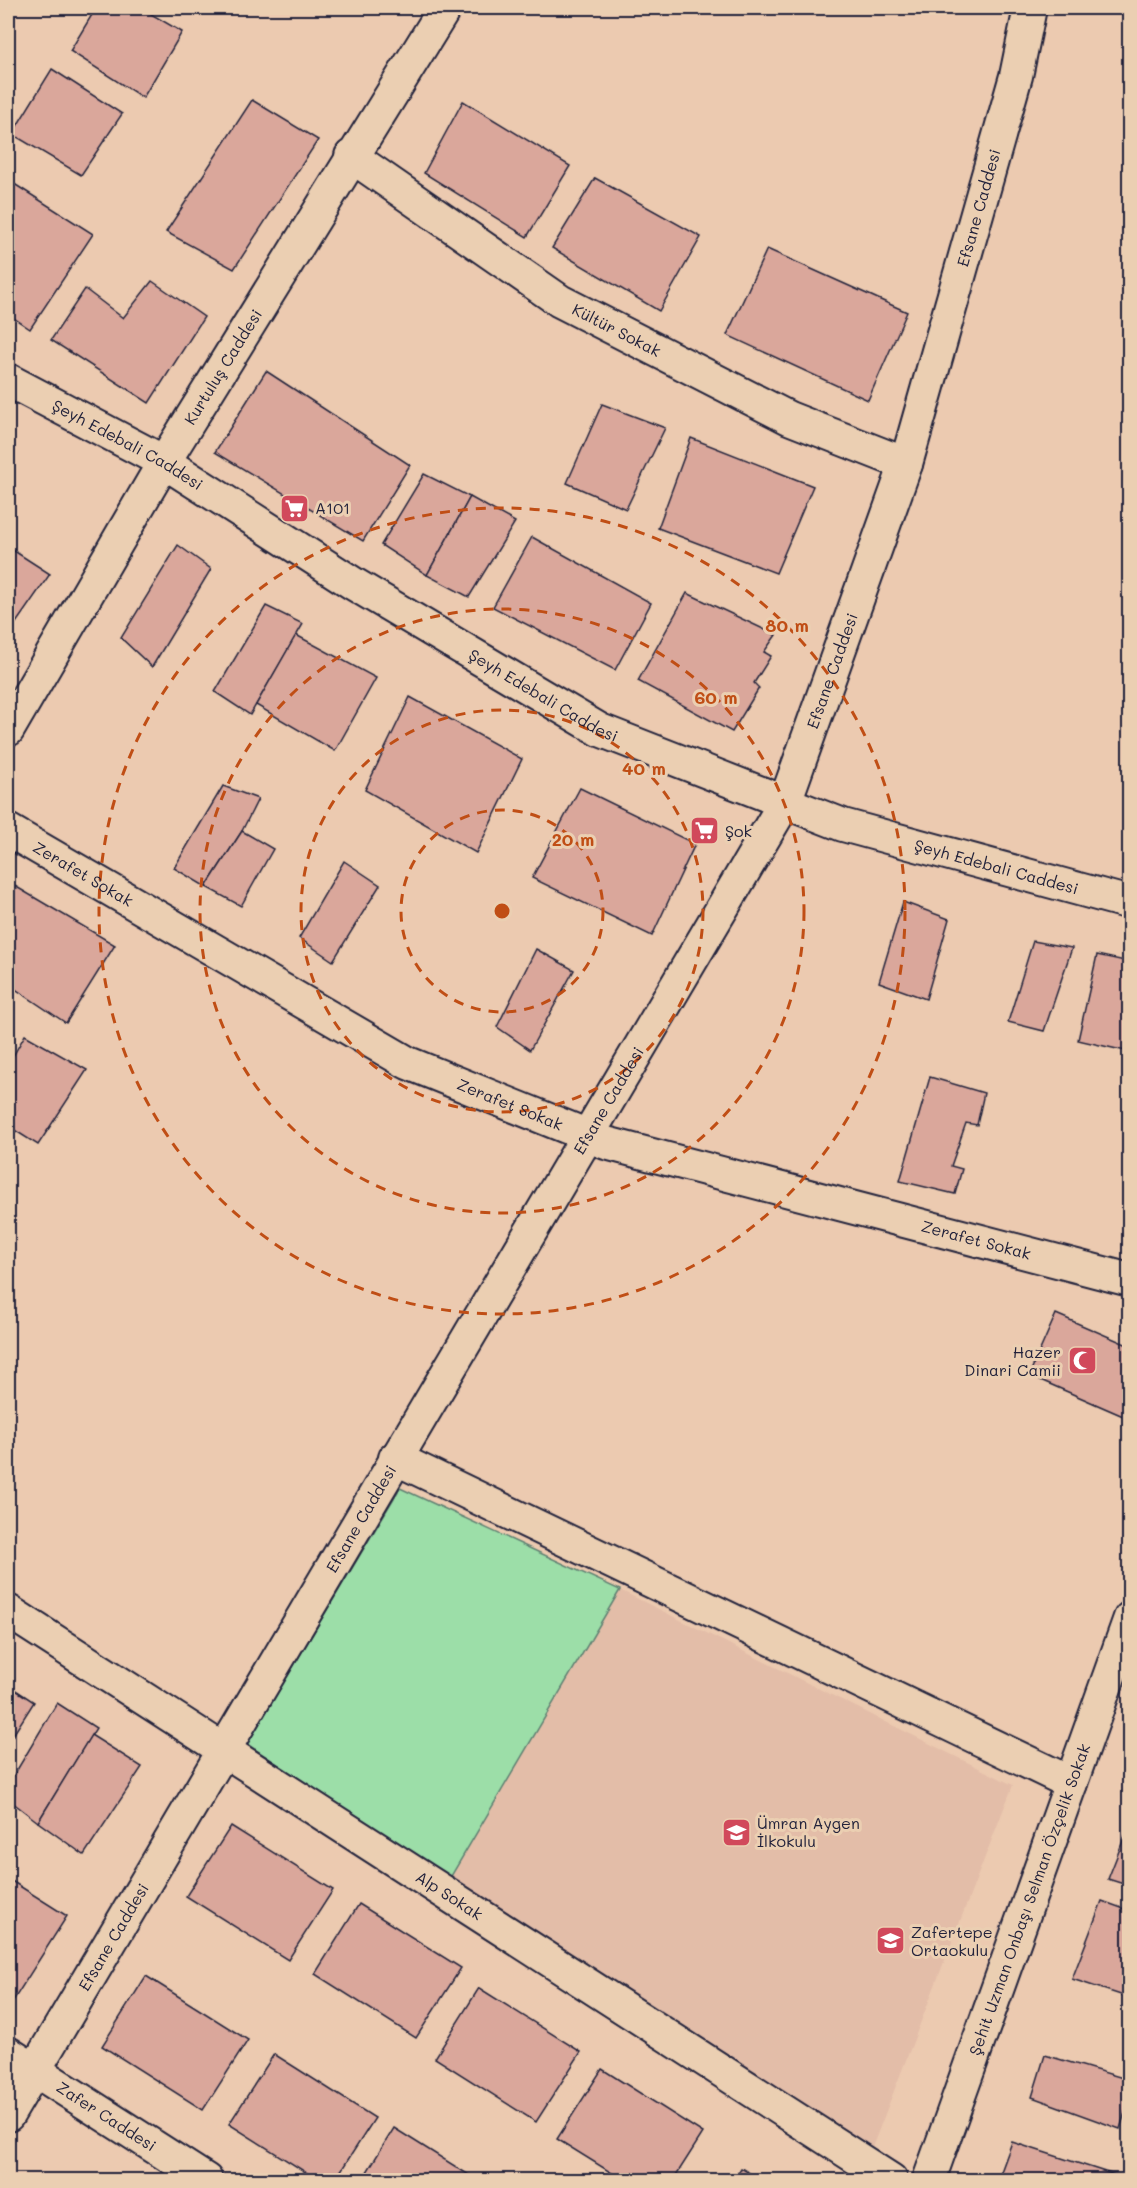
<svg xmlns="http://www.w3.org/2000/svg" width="1137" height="2188" viewBox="0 0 1137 2188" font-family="Mali,sans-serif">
<rect width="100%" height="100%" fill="#eccab0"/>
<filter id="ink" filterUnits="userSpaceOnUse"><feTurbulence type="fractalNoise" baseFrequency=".0167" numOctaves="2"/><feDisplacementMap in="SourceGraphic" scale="12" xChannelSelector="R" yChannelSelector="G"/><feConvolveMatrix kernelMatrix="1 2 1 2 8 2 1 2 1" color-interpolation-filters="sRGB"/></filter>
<g filter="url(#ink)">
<polygon fill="#e3bda8" points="620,1590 1013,1785 871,2150 450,1878"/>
<polygon fill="#9cdea8" stroke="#5f8072" stroke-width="1.5" points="400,1488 620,1590 450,1878 247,1744"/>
<g fill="#daa79b" stroke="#22223b" stroke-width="1.5">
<polygon points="96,8 141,8 182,32 143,98 70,51"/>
<polygon points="52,69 122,114 81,175 12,134"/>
<polygon points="252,100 318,140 234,269 166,232"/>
<polygon points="463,101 570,166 527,237 424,173"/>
<polygon points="595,178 701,237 659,311 552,248"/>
<polygon points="8,180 93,234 30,329 8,314"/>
<polygon points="767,249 907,312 868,400 727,335"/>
<polygon points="152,281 204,317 149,403 51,340 85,289 123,318"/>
<polygon points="266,371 410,465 363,541 215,452"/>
<polygon points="602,404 665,428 626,509 567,483"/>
<polygon points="691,438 813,486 776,573 658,528"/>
<polygon points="424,474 470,497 427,575 381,545"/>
<polygon points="470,497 515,522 469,597 427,575"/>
<polygon points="532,537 651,603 615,670 493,607"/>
<polygon points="178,545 211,569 152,667 121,638"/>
<polygon points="8,547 50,574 16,623 8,618"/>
<polygon points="687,593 776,635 764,652 771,656 754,683 759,688 732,732 638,681"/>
<polygon points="266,606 303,624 250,715 215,692"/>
<polygon points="296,635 376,678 335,751 256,705"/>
<polygon points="410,697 522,759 476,853 365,790"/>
<polygon points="223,786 258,799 242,831 206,887 174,868"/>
<polygon points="580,788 695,844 652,936 532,878"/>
<polygon points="242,831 273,849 241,906 206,887"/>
<polygon points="344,861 380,885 333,961 299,938"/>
<polygon points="8,882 115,945 66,1023 8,984"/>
<polygon points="903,902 949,919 926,999 879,982"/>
<polygon points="1033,941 1072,948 1044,1031 1008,1022"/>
<polygon points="536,949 574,970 530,1050 497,1027"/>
<polygon points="1097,955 1130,962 1130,1052 1078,1040"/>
<polygon points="25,1035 87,1070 38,1145 8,1126 8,1065"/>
<polygon points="930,1077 984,1093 977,1125 966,1123 951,1166 962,1169 955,1194 900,1181"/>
<polygon points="1056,1314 1130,1346 1130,1419 1029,1375"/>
<polygon points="8,1685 34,1702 8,1743"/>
<polygon points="57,1703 96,1728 38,1822 8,1799 8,1785"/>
<polygon points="91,1735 142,1767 84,1855 38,1822"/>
<polygon points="1130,1823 1130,1886 1108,1879"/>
<polygon points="231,1826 333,1890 288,1960 186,1896"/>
<polygon points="10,1880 67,1916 13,2001 8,1997 8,1883"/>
<polygon points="1102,1901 1130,1911 1130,1998 1072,1979"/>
<polygon points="359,1904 461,1968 416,2038 315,1974"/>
<polygon points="146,1976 248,2040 203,2110 102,2046"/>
<polygon points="479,1988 581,2052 536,2122 435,2058"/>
<polygon points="274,2054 375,2118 335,2180 318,2180 229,2124"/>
<polygon points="1045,2055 1130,2080 1130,2096 1120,2129 1032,2097"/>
<polygon points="602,2069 703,2133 673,2180 623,2180 557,2139"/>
<polygon points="394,2128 477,2180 362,2180"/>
<polygon points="1012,2142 1130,2180 998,2180"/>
<polygon points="741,2168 761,2180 733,2180"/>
</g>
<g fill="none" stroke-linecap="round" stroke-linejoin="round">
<defs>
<g id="street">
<path id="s1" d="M351,156L560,301L789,418L906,464"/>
<path id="s2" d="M8,380L164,462L354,584L600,730L843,825L1130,903"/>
<path id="s3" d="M8,730L164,462L445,8"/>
<path id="s4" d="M8,830L408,1063L606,1143L1130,1280"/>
<polyline points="395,1458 1071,1783"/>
<path id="s5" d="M8,1611L891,2180"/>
<path id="s6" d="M8,2053L206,2180"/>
<path id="s7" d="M8,2115L785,802L906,464L1016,76L1030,8"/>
<path id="s8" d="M929,2180L1130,1618"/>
</g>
</defs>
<use href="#street" stroke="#22223b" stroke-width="36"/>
<use href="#street" stroke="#ebcfb2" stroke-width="32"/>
</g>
</g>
<g fill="none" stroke="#c04e15" stroke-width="3" stroke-dasharray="10 8">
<circle cx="502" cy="911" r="101"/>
<circle cx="502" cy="911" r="201"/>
<circle cx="502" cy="911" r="302"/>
<circle cx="502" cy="911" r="403"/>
</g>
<defs>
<symbol id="supermarket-square" viewBox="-11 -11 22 22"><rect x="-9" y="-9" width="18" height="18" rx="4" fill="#d1495b" stroke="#ebcfb2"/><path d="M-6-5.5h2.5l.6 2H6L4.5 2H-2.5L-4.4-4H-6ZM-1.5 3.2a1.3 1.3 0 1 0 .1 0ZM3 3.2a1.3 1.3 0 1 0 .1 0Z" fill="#fff"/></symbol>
<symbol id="mosque-square" viewBox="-11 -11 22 22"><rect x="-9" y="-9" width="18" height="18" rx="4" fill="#d1495b" stroke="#ebcfb2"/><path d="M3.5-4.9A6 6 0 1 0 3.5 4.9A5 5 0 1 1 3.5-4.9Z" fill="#fff"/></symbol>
<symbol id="school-square" viewBox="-11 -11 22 22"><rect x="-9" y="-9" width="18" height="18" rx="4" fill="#d1495b" stroke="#ebcfb2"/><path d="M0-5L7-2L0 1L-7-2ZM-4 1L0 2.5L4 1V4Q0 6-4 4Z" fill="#fff"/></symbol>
</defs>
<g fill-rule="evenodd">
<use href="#supermarket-square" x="278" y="492" width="33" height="33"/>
<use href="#supermarket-square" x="688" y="814" width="33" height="33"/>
<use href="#mosque-square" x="1066" y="1344" width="33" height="33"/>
<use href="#school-square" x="720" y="1816" width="33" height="33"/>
<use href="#school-square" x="874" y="1924" width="33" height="33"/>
</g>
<g text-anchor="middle" stroke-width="6" stroke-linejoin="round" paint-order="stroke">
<g font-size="16" fill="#22223b" stroke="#ebcfb2">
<text dy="6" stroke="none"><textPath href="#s7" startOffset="2151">Efsane Caddesi</textPath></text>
<text dy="6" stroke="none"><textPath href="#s1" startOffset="318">Kültür Sokak</textPath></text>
<text dy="6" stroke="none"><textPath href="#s3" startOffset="422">Kurtuluş Caddesi</textPath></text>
<text dy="6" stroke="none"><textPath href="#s2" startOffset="136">Şeyh Edebali Caddesi</textPath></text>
<text dy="6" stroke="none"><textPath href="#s7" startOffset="1665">Efsane Caddesi</textPath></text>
<text dy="6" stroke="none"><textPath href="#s2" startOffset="622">Şeyh Edebali Caddesi</textPath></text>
<text dy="6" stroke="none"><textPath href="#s2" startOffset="1108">Şeyh Edebali Caddesi</textPath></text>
<text dy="6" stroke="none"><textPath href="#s4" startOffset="87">Zerafet Sokak</textPath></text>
<text dy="6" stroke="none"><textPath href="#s7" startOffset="1179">Efsane Caddesi</textPath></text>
<text dy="6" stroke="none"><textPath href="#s4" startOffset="573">Zerafet Sokak</textPath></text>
<text dy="6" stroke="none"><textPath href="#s4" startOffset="1059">Zerafet Sokak</textPath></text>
<text dy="6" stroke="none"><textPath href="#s7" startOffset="693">Efsane Caddesi</textPath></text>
<text dy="6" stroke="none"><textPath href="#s5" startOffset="525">Alp Sokak</textPath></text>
<text dy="6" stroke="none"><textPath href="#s8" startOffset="298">Şehit Uzman Onbaşı Selman Özçelik Sokak</textPath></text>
<text dy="6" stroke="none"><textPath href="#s7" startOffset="207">Efsane Caddesi</textPath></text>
<text dy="6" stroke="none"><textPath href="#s6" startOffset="117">Zafer Caddesi</textPath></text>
</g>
<g font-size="16" fill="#22223b" stroke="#ebcfb2" text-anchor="start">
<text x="315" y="514">A101</text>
<text x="725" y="837">Şok</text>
<text x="1061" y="1358" text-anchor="end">Hazer<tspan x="1061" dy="18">Dinari Camii</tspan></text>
<text x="757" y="1829">Ümran Aygen<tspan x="757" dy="18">İlkokulu</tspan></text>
<text x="911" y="1938">Zafertepe<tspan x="911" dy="18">Ortaokulu</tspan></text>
</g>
</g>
<circle cx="502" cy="911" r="9" fill="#c04e15" stroke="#ebcfb2" stroke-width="3"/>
<g font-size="18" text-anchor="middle" font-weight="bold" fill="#c04e15" stroke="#ebcfb2" stroke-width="6" stroke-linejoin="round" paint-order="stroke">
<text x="787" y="632">80 m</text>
<text x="716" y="704">60 m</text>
<text x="644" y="775">40 m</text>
<text x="573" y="846">20 m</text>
</g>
<rect width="1137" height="2188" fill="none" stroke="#ebcfb2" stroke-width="30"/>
<rect x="15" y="15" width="1107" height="2158" fill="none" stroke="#22223b" stroke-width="2" filter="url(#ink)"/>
</svg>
